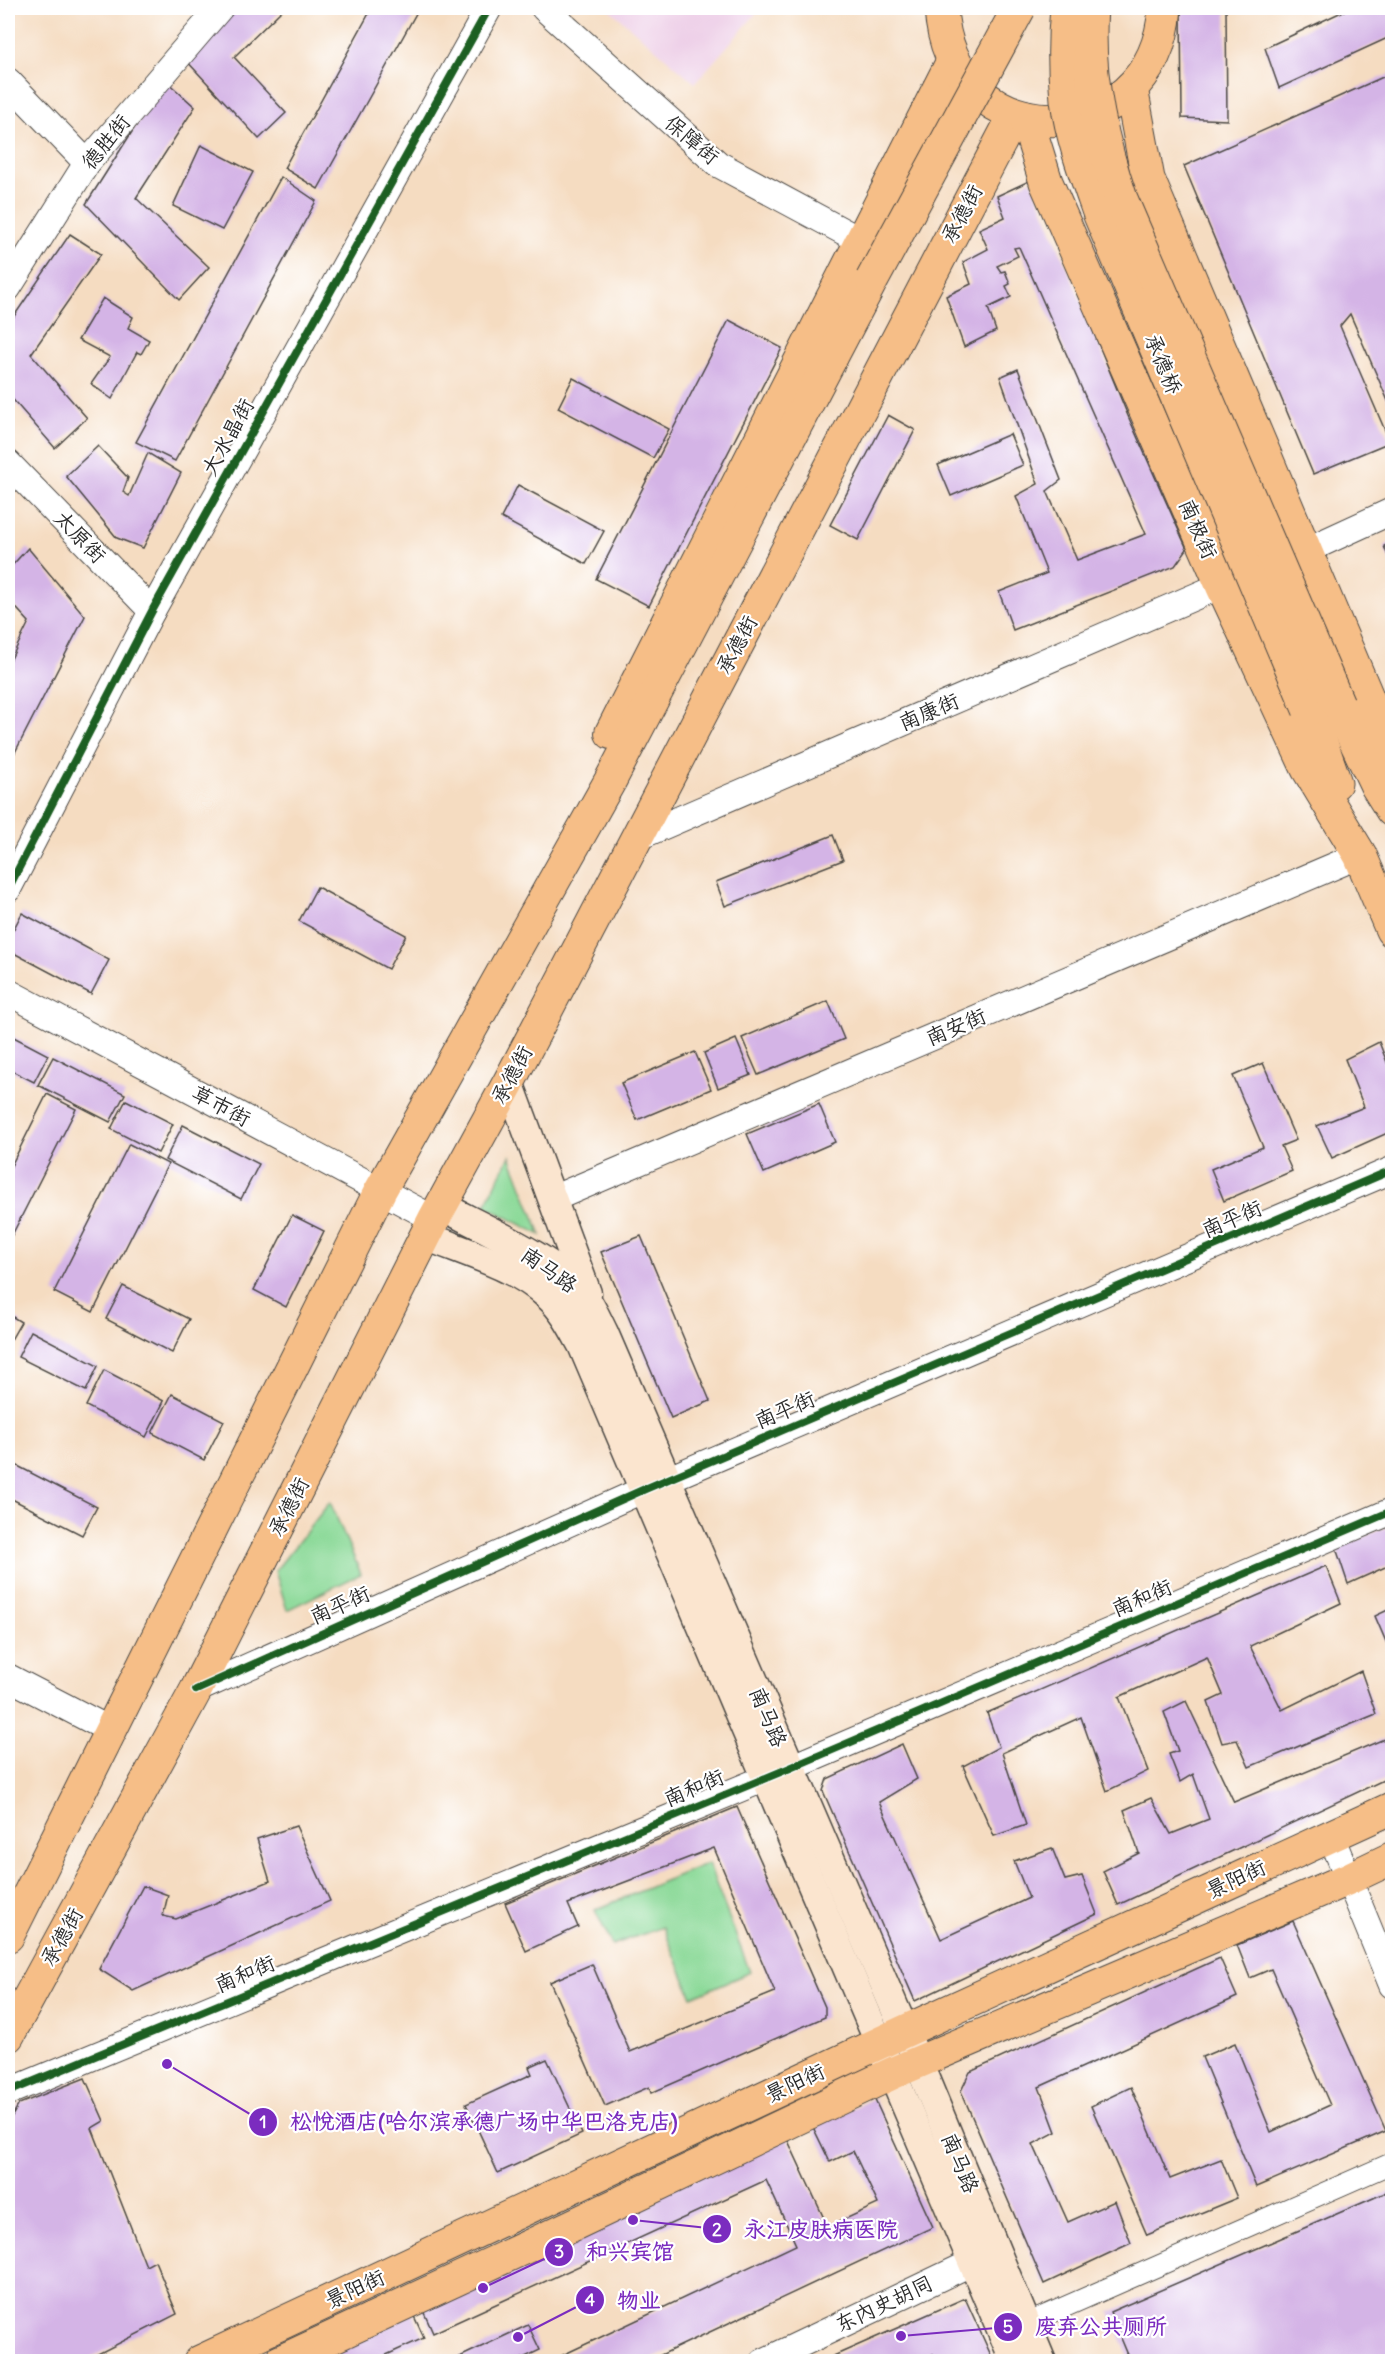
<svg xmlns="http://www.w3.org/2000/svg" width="1400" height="2369" viewBox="0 0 1400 2369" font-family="Delius,'LXGW WenKai TC',sans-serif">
<rect width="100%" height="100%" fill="#fff"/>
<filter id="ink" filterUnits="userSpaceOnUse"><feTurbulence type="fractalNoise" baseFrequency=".0167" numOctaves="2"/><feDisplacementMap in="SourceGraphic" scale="12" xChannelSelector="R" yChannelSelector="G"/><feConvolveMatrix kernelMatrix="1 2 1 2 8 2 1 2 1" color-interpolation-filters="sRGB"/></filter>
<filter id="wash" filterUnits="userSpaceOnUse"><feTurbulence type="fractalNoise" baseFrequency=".008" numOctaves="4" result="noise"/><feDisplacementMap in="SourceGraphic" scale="24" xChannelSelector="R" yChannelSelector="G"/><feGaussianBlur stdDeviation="1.35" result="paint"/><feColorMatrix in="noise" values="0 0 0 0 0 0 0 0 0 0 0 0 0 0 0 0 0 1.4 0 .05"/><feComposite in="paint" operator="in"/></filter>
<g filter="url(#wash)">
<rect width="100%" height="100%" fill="#f5dcc1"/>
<polygon fill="#eed0e8" points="608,8 761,8 695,83"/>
<g fill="#8ad997" stroke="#5a8261" stroke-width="1.5">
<polygon points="510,1156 541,1235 485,1206"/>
<polygon points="330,1502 361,1574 287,1610 275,1571"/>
<polygon points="708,1863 750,1972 692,1997 663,1927 612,1945 595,1910"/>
</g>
<g id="blocks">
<g fill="#d4b4e6">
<polygon points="233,8 284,8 234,57 286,113 259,139 184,58"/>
<polygon points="372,8 419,8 318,189 284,168"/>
<polygon points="1181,8 1226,8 1227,120 1182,118"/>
<polygon points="1350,8 1392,8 1392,36 1279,88 1265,48"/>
<polygon points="1392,73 1392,410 1350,314 1340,326 1390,442 1313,474 1184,166"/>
<polygon points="165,80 195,107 136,198 209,267 179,300 86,204"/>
<polygon points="201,145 253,172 222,230 173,206"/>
<polygon points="281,177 316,201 175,461 136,442"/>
<polygon points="1031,180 1128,416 1187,549 1175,566 1013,630 999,592 1047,573 1016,496 1038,484 1000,377 1018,369 1061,480 1047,491 1077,560 1146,534 1019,247 1014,248 1018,256 997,266 1001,272 1005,271 1010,284 1006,286 1011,297 988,308 996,331 964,347 946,296 971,284 963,262 988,249 979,229 1005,217 997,196"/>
<polygon points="70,234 101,254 31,354 87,418 55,448 8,394 8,325"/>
<polygon points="103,298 133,317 128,328 149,340 141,354 137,352 112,399 91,384 110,357 78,340"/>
<polygon points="729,320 782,348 649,606 596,579"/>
<polygon points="573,378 669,429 653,458 558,408"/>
<polygon points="888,415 915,430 858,540 830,525"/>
<polygon points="1010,434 1023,465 951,496 938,465"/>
<polygon points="98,446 128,478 123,492 129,496 148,453 181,473 143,548 117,538 66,476"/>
<polygon points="518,485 604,531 586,564 501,518"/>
<polygon points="1392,542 1392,566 1384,546"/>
<polygon points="28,548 85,616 8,766 8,665 29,622 8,599 8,570"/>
<polygon points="833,835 843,860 725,906 716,882"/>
<polygon points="317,887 406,935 388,969 299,921"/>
<polygon points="22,913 109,960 91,994 8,950 8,940"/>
<polygon points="828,1001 844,1039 758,1075 742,1038"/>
<polygon points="8,1034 48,1055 34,1082 8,1069"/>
<polygon points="736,1039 751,1075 718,1088 704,1053"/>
<polygon points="1379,1042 1392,1075 1392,1131 1332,1158 1317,1126 1364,1107 1345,1059"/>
<polygon points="695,1052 711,1089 637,1120 621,1083"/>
<polygon points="53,1057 125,1094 110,1122 38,1085"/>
<polygon points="1263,1063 1296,1140 1281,1146 1292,1171 1224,1201 1211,1169 1263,1147 1233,1076"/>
<polygon points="47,1094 76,1109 8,1243 8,1172"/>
<polygon points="126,1100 173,1124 158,1153 111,1129"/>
<polygon points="819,1104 835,1142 764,1173 747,1134"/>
<polygon points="183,1125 259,1164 241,1199 165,1160"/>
<polygon points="129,1144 168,1164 93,1312 54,1292"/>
<polygon points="292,1215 324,1231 286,1307 254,1290"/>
<polygon points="641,1236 710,1401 671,1418 601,1252"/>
<polygon points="123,1286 189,1319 172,1353 106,1319"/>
<polygon points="8,1314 21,1322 8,1345"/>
<polygon points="31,1331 98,1366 86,1391 18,1357"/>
<polygon points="104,1370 164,1401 146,1437 86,1406"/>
<polygon points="172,1394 224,1421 204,1460 152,1433"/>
<polygon points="8,1461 97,1507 82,1535 8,1497"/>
<polygon points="1392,1525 1392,1564 1348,1584 1336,1548"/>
<polygon points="1326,1566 1341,1603 1250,1646 1282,1710 1361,1671 1376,1714 1249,1767 1237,1740 1222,1743 1208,1702 1223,1695 1207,1657 1119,1697 1148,1771 1107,1791 1081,1717 1002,1753 1026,1825 994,1836 963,1766 999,1747 987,1713"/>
<polygon points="1392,1608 1392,1650 1390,1651 1375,1616"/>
<polygon points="1186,1701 1234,1802 1389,1737 1392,1745 1392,1776 1118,1905 1103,1871 1139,1853 1124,1810 1151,1798 1171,1834 1209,1819 1193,1774 1180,1782 1169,1754 1178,1751 1164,1712"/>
<polygon points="902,1744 917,1779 879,1802 941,1939 1029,1898 1014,1861 1052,1848 1065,1880 1082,1876 1097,1914 915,2001 823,1791 827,1779"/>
<polygon points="737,1807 825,2007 825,2017 651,2093 649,2087 605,2106 550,1982 592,1964 630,2052 775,1992 714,1848 568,1904 578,1927 526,1951 505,1903"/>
<polygon points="296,1826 330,1901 133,1991 99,1969 143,1886 168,1895 163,1916 176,1919 270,1881 257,1839"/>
<polygon points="1293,1921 1386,2131 1256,2187 1202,2057 1235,2043 1271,2132 1330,2105 1271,1969 1250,1978 1237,1945"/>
<polygon points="1220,1958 1237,1997 1039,2087 1056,2132 1033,2144 1068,2222 1115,2201 1131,2243 1044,2284 961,2091 970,2072"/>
<polygon points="547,2059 582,2134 498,2173 466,2104 532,2074 529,2067"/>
<polygon points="85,2078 104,2121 92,2128 146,2266 155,2261 177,2314 82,2362 8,2362 8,2123 19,2104"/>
<polygon points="1131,2087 1170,2179 1221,2159 1237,2198 1147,2235 1091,2106"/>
<polygon points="874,2098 933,2227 646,2362 548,2362 796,2245 766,2180 433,2333 417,2297 783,2130 828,2227 878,2204 853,2151 830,2162 813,2127"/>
<polygon points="1392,2190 1392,2362 1131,2362 1110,2312"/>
<polygon points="965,2298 994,2362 936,2362 933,2354 916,2362 820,2362"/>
<polygon points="407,2301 424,2338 382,2357 384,2362 343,2362 331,2336"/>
<polygon points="528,2325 540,2350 515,2362 449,2362"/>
</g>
</g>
</g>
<g filter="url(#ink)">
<use href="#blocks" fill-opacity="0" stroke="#494642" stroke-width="1.5"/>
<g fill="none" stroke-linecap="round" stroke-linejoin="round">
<defs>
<polyline id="minor" points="1026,2324 1392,2163"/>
<g id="tertiary">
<polyline points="544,8 718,164 863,242"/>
<polyline points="8,81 87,163"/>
<polyline points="8,288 87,163 220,8"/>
<polyline points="8,463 152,611"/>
<polyline points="1305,551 1392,511"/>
<polyline points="636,838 1222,585"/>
<polyline points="8,889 152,611 489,8"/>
<polyline points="8,992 434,1219"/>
<polyline points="552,1199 1360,855"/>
<polyline points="8,1677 112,1731"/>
<polyline points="196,1690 645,1489 1392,1170"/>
<polyline points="1331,1836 1392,1985"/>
<polyline points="8,2092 790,1768 1392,1511"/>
<polyline points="763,2362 973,2262"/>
</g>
<g id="secondary">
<polyline points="509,1082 587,1293"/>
<path d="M442,1206C479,1226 563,1263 584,1296C592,1307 598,1321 604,1333L918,2062L1042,2362"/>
<path d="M426,1236C464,1252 518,1267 547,1295C563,1309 572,1327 582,1345L1015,2362"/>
</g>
<g id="primary">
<polyline points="611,733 953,60"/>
<polyline points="8,1936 380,1191 610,781 872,280"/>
<polyline points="8,2036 196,1690 434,1219 509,1082 1015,114"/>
<polyline points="199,2362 903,2032 1392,1808"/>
<polyline points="279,2362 533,2244 893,2073 1348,1879 1392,1858"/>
</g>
<g id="trunk">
<path d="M941,8C949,156 1154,158 1165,8"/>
<polyline points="1131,88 1148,179 1392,756"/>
<polyline points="1026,117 1046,182 1222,585 1308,769 1360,855 1392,930"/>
<polyline points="1338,704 1377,786 1392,810"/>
<polyline points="1309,709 1335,783"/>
</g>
</defs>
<use href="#minor" stroke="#494642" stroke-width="22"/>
<use href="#tertiary" stroke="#494642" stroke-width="28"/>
<use href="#secondary" stroke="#494642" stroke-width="31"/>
<use href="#primary" stroke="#494642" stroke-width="34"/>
<use href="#trunk" stroke="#494642" stroke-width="35"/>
<use href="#minor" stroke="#fff" stroke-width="20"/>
<use href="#tertiary" stroke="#fff" stroke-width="26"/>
<use href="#secondary" stroke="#fbe5cf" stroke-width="28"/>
<use href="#primary" stroke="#f6be87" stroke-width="32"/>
<use href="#trunk" stroke="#f6be87" stroke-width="33"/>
<defs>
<g id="trunk-bridge">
<path d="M1067,8C1064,37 1064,70 1067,100C1072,139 1087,178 1100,215L1309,709"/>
<path d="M1091,8C1086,73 1100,138 1121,199L1338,704"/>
<polyline points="872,280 1019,8"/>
</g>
</defs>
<use href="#trunk-bridge" stroke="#494642" stroke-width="35" stroke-linecap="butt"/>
<use href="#trunk-bridge" stroke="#f6be87" stroke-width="33"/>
<defs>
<g id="cycleway">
<polyline points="8,889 152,611 489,8"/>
<polyline points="196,1690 645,1489 1392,1170"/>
<polyline points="8,2092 790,1768 1392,1511"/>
</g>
</defs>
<use href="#cycleway" stroke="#fff" stroke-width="11"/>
<use href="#cycleway" stroke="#1b5e20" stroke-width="8"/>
</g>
</g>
<g text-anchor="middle" stroke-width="4.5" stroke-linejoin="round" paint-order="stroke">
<g font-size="21" fill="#2b2b2b" stroke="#fff">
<text transform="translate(692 140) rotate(40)" y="7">保障街</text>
<text transform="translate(106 142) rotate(-51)" y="7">德胜街</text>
<text transform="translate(962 214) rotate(-62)" y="7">承德街</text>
<text transform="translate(1163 364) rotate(67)" y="7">承德桥</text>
<text transform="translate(228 437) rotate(-61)" y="7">大水晶街</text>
<text transform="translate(1198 529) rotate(66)" y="7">南极街</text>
<text transform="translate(80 537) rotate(46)" y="7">太原街</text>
<text transform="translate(737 645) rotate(-62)" y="7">承德街</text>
<text transform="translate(929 712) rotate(-23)" y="7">南康街</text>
<text transform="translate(956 1027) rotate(-23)" y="7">南安街</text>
<text transform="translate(512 1075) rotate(-62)" y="7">承德街</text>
<text transform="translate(221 1106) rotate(28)" y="7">草市街</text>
<text transform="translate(1232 1219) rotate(-23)" y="7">南平街</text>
<text transform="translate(549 1270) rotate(35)" y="7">南马路</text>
<text transform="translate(785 1410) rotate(-23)" y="7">南平街</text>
<text transform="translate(289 1507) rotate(-63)" y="7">承德街</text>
<text transform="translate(1142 1598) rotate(-23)" y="7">南和街</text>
<text transform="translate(340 1605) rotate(-24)" y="7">南平街</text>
<text transform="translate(768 1717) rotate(67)" y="7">南马路</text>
<text transform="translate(694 1788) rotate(-23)" y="7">南和街</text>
<text transform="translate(1236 1879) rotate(-25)" y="7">景阳街</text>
<text transform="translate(62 1937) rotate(-61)" y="7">承德街</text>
<text transform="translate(245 1974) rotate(-23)" y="7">南和街</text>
<text transform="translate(795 2083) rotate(-25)" y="7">景阳街</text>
<text transform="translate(960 2163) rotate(67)" y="7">南马路</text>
<text transform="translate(355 2289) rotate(-25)" y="7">景阳街</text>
<text transform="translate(884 2304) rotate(-25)" y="7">东内史胡同</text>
</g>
</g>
<path fill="none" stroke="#7b2cbf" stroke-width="2" d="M167 2064L263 2122M633 2220L717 2229M483 2288L559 2252M518 2337L590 2300M901 2336L1008 2327"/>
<g fill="#7b2cbf" stroke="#fff" stroke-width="2">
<circle cx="167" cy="2064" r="6"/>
<circle cx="633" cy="2220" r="6"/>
<circle cx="483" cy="2288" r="6"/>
<circle cx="518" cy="2337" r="6"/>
<circle cx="901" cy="2336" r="6"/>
<circle cx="263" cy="2122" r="15"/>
<circle cx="717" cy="2229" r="15"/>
<circle cx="559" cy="2252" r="15"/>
<circle cx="590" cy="2300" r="15"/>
<circle cx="1008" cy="2327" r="15"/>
</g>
<g font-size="18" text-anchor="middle" font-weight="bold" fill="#fff">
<text x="263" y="2128">1</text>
<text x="717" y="2236">2</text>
<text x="559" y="2258">3</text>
<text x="590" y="2306">4</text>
<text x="1008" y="2333">5</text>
</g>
<g font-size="22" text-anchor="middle" font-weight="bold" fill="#7b2cbf" stroke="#fff" stroke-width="4.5" stroke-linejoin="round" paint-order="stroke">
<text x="484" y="2129">松悦酒店(哈尔滨承德广场中华巴洛克店)</text>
<text x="821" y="2237">永江皮肤病医院</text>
<text x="630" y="2259">和兴宾馆</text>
<text x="639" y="2308">物业</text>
<text x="1101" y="2334">废弃公共厕所</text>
</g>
<rect width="1400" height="2369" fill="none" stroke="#fff" stroke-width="30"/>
</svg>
